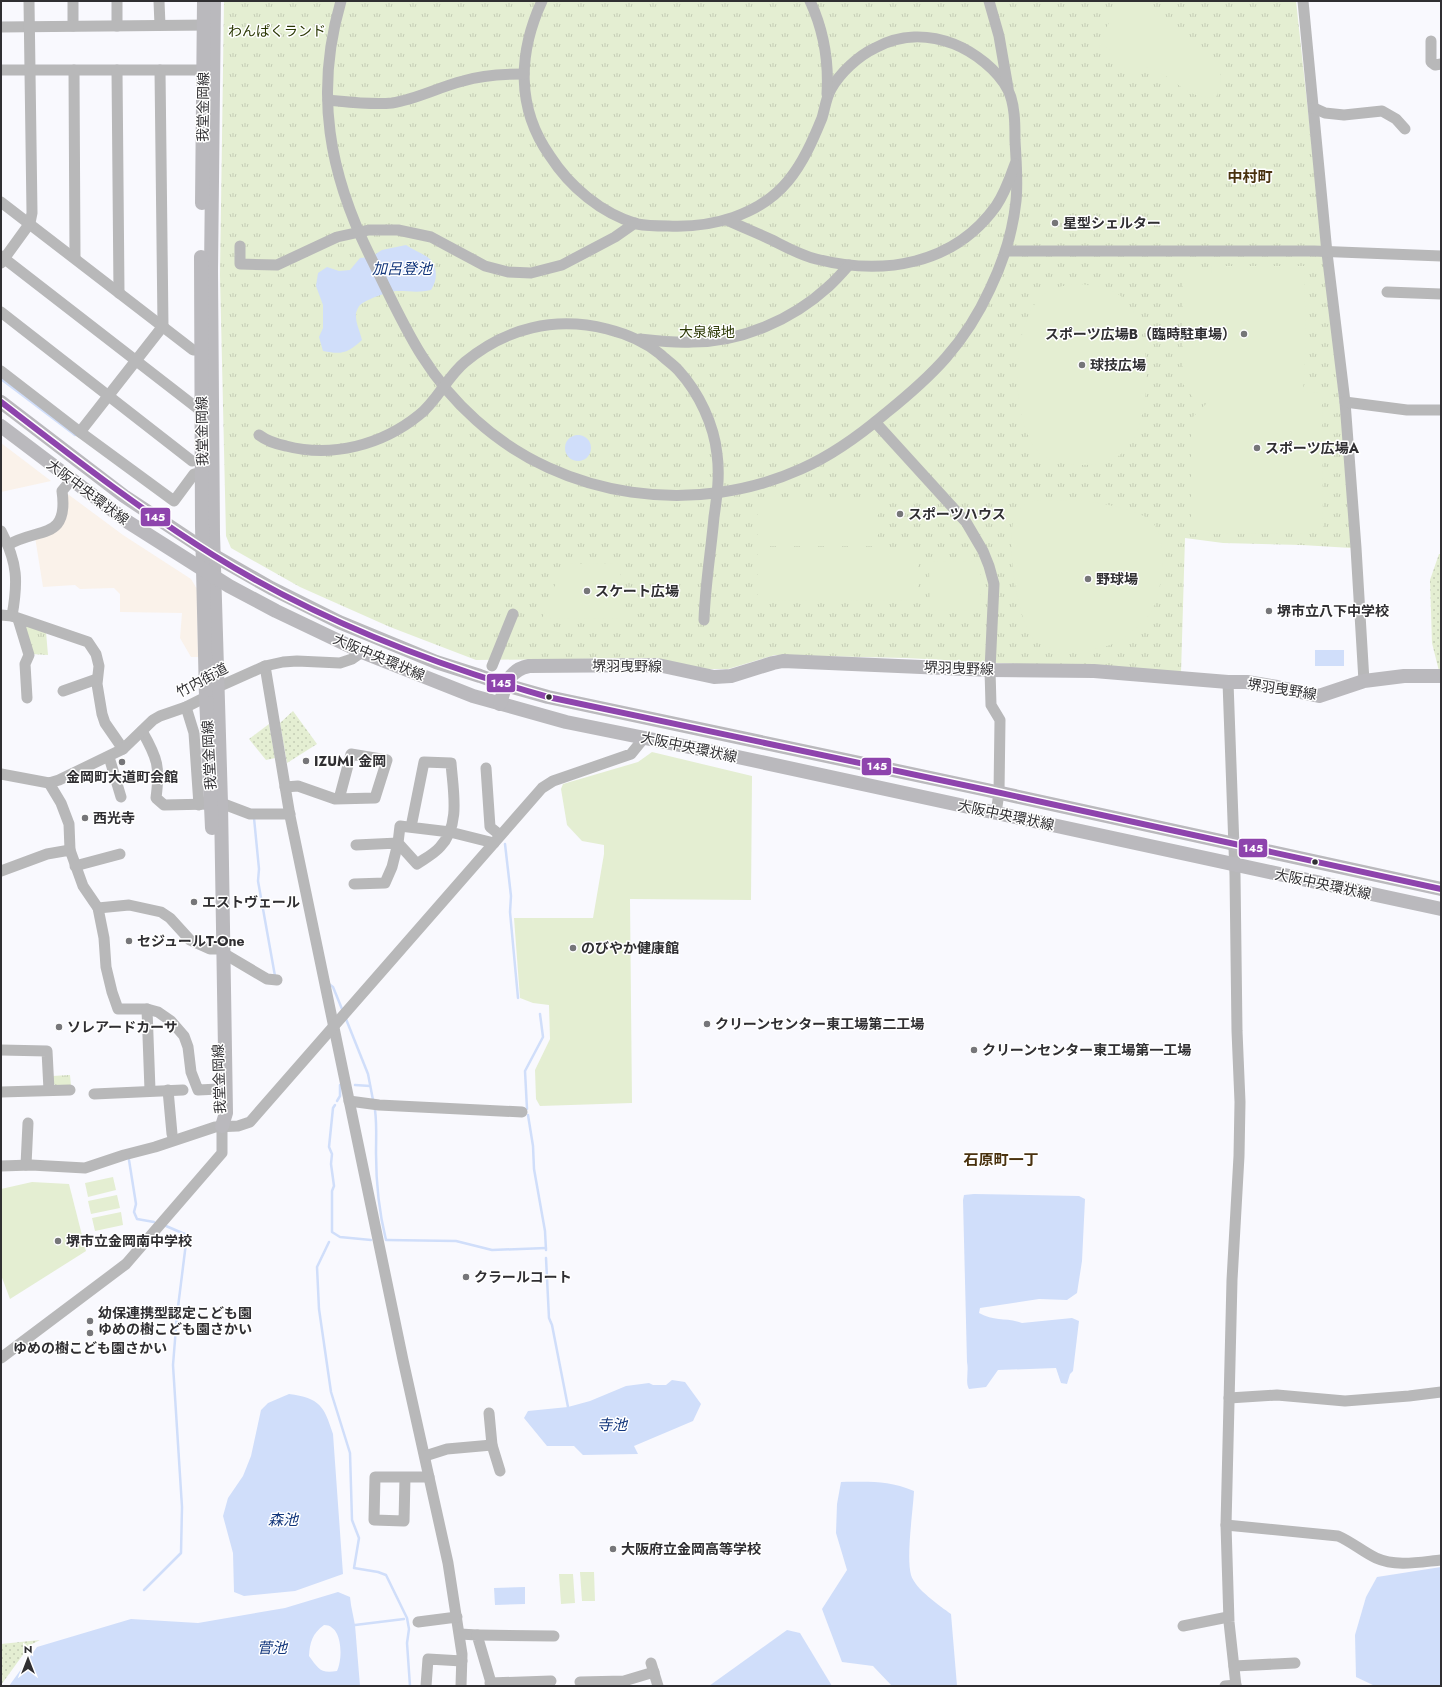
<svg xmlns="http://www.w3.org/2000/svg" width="1442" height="1687" viewBox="0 0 1442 1687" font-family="Jost,'Noto Sans JP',sans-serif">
<defs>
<pattern id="grass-dots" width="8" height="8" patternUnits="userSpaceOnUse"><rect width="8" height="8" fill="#e4eed2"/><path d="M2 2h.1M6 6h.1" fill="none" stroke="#c4ccb5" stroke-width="1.8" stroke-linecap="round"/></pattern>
<pattern id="park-tufts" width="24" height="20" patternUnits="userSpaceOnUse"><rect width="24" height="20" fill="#e4eed2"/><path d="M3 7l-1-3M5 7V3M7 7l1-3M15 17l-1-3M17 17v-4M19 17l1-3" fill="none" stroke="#c4ccb5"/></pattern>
</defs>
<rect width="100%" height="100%" fill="#f9f9fe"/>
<g fill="#faf2ea">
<polygon points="1,443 30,465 51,481 1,492"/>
<polygon points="65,492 123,535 191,579 197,589 198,657 191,657 180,638 182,613 120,612 120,594 114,588 80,589 75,585 43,587 35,537 49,533"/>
</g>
<g fill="url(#grass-dots)">
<polygon points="1439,554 1441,554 1441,671 1439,671 1432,643 1430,580"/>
<polygon points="293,711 317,744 287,763 280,723"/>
<polygon points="269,724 275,758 266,760 249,739"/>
<polygon points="40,1640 30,1645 1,1685 1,1644"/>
</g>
<g fill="url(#park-tufts)">
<polygon points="224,1 1296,1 1348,478 1351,548 1302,545 1223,543 1185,538 1181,673 906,658 775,655 728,669 701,669 655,658 476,660 390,627 300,587 231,548 226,536 220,275"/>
<polygon points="27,625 46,632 48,655 31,654 23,629"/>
<polygon points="70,1075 71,1086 55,1085 52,1082 52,1076"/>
</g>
<g fill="#e4eed2">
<path d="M1121,1H1133L1143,8L1149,2L1208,57L1220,73L1221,87L1216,97C1186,99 1179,81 1155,70C1144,65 1130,68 1118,67L1115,63L1112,51L1103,45H1100L1099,48V40H1103L1104,32Z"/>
<polygon points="1212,266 1304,266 1306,342 1303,393 1322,392 1323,533 1191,534 1191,419 1212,398 1199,406 1183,384 1183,273 1211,273"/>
<path d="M1081,284C1093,286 1107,287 1118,294C1150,316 1150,383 1142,416C1137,439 1123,461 1098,464C1079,466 1059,466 1042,455C1033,449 1028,437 1025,427C1013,392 1015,345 1030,311C1033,306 1039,299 1043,295C1053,286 1068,285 1081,284Z"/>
<rect x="758" y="498" width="120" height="48"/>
<path d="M1076,500C1096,502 1136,508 1151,521C1170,538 1162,592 1152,611C1148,618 1141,624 1135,629C1131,632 1126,637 1121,640C1101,651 1075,653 1053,648C1047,647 1038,644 1034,640C1016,619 1005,537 1016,513C1020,507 1026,503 1033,501Z"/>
<polygon points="758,552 918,552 918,601 758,600"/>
<polygon points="980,561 981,610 930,611 929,562"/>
<polygon points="620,563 621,618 542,619 563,564"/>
<polygon points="652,752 752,776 751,900 630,899 632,1103 540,1106 536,1099 535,1070 550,1039 549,1005 533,1003 520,998 514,918 593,918 604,854 604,845 582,841 567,825 561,789 563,784 638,762"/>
<polygon points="113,1177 116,1190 88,1197 85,1183"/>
<polygon points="32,1182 69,1184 86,1251 10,1299 1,1275 1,1189"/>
<polygon points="117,1195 120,1208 91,1214 88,1201"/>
<polygon points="121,1212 123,1225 95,1231 92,1218"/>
<polygon points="580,1572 594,1572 595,1601 582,1601"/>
<polygon points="559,1574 573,1574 575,1603 561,1604"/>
</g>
<g fill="#d0defa" fill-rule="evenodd">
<path d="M406,245C413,250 425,254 431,260C438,270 437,281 431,290C418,293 411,291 398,291C391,290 365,300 360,305C358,307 357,310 356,313C355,322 360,331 362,340C348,353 342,355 323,351L319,337L323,328V305L316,286L318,273L327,267L339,271L350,270L360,258L371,257L382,250Z"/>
<circle cx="578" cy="448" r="13"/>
<rect x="1315" y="650" width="29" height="16"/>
<path d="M974,1194L1079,1196L1085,1199L1082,1261L1077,1293L1067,1300L1039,1299L980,1308L979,1313C995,1322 1006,1317 1022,1323L1072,1318L1079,1321L1073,1371L1070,1374L1067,1384L1061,1383L1056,1368L998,1370L986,1387L969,1389C965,1383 969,1371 967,1362L963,1200L964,1195Z"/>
<polygon points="672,1380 685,1382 701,1404 693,1421 634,1446 638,1454 583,1455 574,1446 547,1446 524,1418 528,1411 568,1407 590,1401 626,1386 649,1383 653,1385 666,1385"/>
<path d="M289,1394C320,1398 324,1406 333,1434L343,1574L295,1591L244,1596L234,1592L233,1553L223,1516L228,1498L243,1476L251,1456L261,1410L268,1403Z"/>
<path d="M841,1482C869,1482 887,1480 914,1491C913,1511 906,1557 911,1575C915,1589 940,1606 951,1614L957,1686H892L873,1666L842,1662L822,1609L847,1570L836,1533L837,1504Z"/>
<polygon points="1441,1567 1441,1686 1375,1686 1356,1677 1355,1635 1366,1597 1377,1577"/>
<polygon points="525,1587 525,1604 495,1605 494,1588"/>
<path d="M338,1592L350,1597L351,1605L355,1625L360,1686H9L37,1647L131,1619L198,1623L285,1608ZM324,1625C343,1625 343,1659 337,1671C320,1674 318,1668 309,1656C310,1642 312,1634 324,1625Z"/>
<polygon points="787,1630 800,1633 832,1686 709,1686"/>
</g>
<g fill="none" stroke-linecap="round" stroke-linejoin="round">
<g stroke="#d0defa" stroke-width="2.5">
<polyline points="1,379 75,435"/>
<polyline points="254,818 259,869 258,881 275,976"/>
<polyline points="505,844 511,896 510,912 518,998"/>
<polyline points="329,984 333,987 342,1009"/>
<polyline points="346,1019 368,1074 373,1100"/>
<polyline points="355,1085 370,1086"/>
<polyline points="337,1101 340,1096 340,1085"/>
<polyline points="335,1105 333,1108 329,1147 332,1154 331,1164 334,1186 332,1191 332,1232 340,1237 371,1240"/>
<polyline points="527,1109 525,1071 543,1037 540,1014"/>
<path d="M375,1110C377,1125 376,1138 376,1153C376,1182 379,1212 386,1240"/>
<polyline points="528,1115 533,1146 534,1169 545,1231 546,1250"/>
<polyline points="129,1160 136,1204 134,1212 137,1219 154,1222"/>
<polyline points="387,1240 456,1241 492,1250 546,1248"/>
<polyline points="329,1242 317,1267 319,1309 331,1392 350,1453 352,1520 359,1538 354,1568 378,1572 386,1575 407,1618 409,1629 407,1643 410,1686"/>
<polyline points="546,1258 549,1318 552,1325 568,1407"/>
<polyline points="144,1590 181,1553 182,1507 173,1365 177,1315 187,1235 166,1226"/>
<polyline points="355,1625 404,1619"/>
</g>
<g stroke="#b8b8b9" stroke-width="11">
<polyline points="73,1 73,26"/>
<polyline points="117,1 117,26"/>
<polyline points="159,1 160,25"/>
<path d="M341,1C314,93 329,174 371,258C402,320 422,372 476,420C563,499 695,517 801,469C833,455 860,435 886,413C932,376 965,344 990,289C1003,262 1013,231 1016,201C1018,181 1016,160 1015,140C1015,124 1015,104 1008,90C998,70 974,52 954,44C928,34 900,34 875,48C858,56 840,73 831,89C826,98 825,108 822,118C813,140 803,163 788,181C759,216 711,228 668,226C658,226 647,226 637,224C601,213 570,187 550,156C516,108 518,53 542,1"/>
<path d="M810,1C824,31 829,61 827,94"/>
<polyline points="989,1 999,36 1008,88"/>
<polyline points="1303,1 1327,253 1345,402 1356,548 1364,681"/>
<polyline points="1,27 210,25"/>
<polyline points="1431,41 1431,62 1435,65 1441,64"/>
<polyline points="1,70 203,70"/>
<polyline points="74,70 75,258"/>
<polyline points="117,70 119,293"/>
<path d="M328,100C349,102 371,105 392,103C417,99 439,87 463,81C483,75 503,74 524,74"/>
<polyline points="1314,108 1325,113 1344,115 1382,111 1396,119 1405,129"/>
<polyline points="1,202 193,350 210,350"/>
<path d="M727,220C742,227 757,233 772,240C786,247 800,255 816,259C883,276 954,265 996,206C1005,193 1010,178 1015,164"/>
<polyline points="240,246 240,264 277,265 337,237 369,230 398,230 431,237 485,266 508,272 531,273 562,265 615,237 635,223"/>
<polyline points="1006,251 1314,251 1441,256"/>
<polyline points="1,256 201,411"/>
<polyline points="1,263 30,223 32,213 29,1"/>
<polyline points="1387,292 1441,294"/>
<polyline points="1,312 192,461"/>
<path d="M640,339C658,341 675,343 692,342C741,342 792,320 828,287C835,281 842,273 849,265"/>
<polyline points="1,371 80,432 174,501 194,474 202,472"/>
<polyline points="1345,402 1407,410 1441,410"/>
<polyline points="875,422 966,522 983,551 989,566 994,584 990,670 991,705 1000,720 999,793 996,813"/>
<polyline points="80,432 163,326 160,70"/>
<path d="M259,435C267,441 276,444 286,446C332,458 382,445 419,415C437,401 447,377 465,362C506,328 555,316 607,329C627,334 644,341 660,354C666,360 674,365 679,371C699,393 714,425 717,454C720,476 717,496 714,517C711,551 705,586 704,620"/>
<path d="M1,531C18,563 18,582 12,616"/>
<path d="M8,545C38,527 69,541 62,491L71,480"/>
<polyline points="1,615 12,616 88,642 96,654 99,666 97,684 102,714 105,723 123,749"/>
<polyline points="18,619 29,655 25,664 27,698"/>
<polyline points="265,666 290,816 403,1360 448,1563 462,1654 461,1686"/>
<polyline points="492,666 513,614"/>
<polyline points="1228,682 1235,875 1237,1031 1240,1102 1239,1156 1232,1280 1226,1525 1229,1622 1236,1686"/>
<polyline points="63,691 97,679"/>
<polyline points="186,707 194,733 199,805"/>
<path d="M142,731C158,759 160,767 156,798L164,805L211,804"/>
<polyline points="109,757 121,797"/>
<polyline points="486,768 490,827 500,835"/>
<polyline points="1,774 49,783 59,780 123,749 153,720 160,716 186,707 206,697 218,687 265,666 283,662 297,661 340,663 352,659 362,652"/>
<polyline points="49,783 61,803 69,824 70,850"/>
<polyline points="285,787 298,786 335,799 375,798 387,760 351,754 339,799"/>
<polyline points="221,803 250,814 290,814"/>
<path d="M411,827L424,762L451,763C453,791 461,825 440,847C434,854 424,859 417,864L398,843L400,826L450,832L494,843"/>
<polyline points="75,866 120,854"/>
<polyline points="1,871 47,854 70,850 83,886 98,908 104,938 106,967 112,992 118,1009 147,1009 158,1012 171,1021 184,1036 188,1047 191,1072 198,1090 219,1089"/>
<polyline points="354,884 385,883 392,867 398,843 356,845"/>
<polyline points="98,908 129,905 161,912 170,918 190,940 210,949 217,949"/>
<polyline points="223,953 267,979 277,980"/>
<polyline points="147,1009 150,1090"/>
<polyline points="1,1050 47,1051 49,1090"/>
<polyline points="168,1090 172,1134"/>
<polyline points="1,1092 70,1090"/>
<polyline points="94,1094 183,1090"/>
<polyline points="349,1101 379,1105 522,1112"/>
<polyline points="26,1165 28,1123"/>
<polyline points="1,1166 31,1165 85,1168 124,1155 155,1147 215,1127 238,1126 250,1122 542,788 553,781 631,754 644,738"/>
<polyline points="1,1358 126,1264 222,1153 222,1126"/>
<polyline points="1229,1398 1277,1395 1345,1401 1409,1396 1441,1392"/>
<polyline points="489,1413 492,1445 500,1471"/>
<polyline points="425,1456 447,1449 492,1445"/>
<polyline points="405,1477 404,1521 374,1520 375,1477 429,1477"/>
<path d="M1226,1525L1338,1536C1352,1542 1363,1552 1376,1558C1396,1567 1420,1562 1441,1560"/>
<polyline points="418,1622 457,1617"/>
<polyline points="1183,1626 1228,1617"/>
<polyline points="460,1634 477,1635 492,1686"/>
<polyline points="477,1635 554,1636"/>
<polyline points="651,1663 658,1686"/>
<polyline points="1234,1666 1295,1663"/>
<polyline points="580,1682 624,1681 654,1672"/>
<polyline points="490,1683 551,1681"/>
<polyline points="426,1686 428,1659 462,1661"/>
<polyline points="1225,1686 1236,1685"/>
</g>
<g stroke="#bab9bd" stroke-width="14">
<polyline points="214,1 211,271 213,534 221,803 226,1113 222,1126"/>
<polyline points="202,203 204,1"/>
<polyline points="201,257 202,526 206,697 212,828"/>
<polyline points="1,402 124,496 213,555 271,588 339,622 436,662 480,676 505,685 548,697 987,790 1441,889"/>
<polyline points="1,426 128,522 229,586 276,611 362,652 473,696 566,722 724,754 1441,909"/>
<path d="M500,704C505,686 508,670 529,666L658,665L714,677L731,676L773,663L783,661L990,670L1094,671L1228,682H1247L1277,687L1319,696L1364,681L1404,676H1441"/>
</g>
<defs>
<path id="bus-1" d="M1,402C70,455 139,509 213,555C316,619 431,664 548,697L987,790L1441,889"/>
</defs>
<use href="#bus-1" stroke="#fff" stroke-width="9"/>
<use href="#bus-1" stroke="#8e44ad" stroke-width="6"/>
</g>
<g fill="#767679" stroke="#fff" stroke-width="1.5">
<circle cx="1055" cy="223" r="4"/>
<circle cx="1244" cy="334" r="4"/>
<circle cx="1082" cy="365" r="4"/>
<circle cx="1257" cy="448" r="4"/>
<circle cx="900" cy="514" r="4"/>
<circle cx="1088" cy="579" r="4"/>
<circle cx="587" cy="591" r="4"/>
<circle cx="1269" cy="611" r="4"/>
<circle cx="306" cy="761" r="4"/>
<circle cx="122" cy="762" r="4"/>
<circle cx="85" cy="818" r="4"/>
<circle cx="194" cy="902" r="4"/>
<circle cx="129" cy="941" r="4"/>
<circle cx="573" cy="948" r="4"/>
<circle cx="707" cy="1024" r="4"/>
<circle cx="59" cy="1027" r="4"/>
<circle cx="974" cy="1050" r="4"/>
<circle cx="58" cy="1241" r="4"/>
<circle cx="466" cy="1277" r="4"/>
<circle cx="90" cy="1321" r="4"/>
<circle cx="90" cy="1333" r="4"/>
<circle cx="613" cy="1549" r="4"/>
</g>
<g fill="#302f32" stroke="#fff" stroke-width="1.5">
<circle cx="549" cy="697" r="3.5"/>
<circle cx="1315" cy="862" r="3.5"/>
</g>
<g text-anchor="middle" stroke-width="3" stroke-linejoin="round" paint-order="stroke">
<g font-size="14" fill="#2b3804" stroke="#fff">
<text x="277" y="36">わんぱくランド</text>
<text x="707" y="337">大泉緑地</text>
</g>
<g font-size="14" fill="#302f32" stroke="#fff">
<text transform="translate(203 107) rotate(-89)" y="5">我堂金岡線</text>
<text transform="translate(202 431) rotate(-91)" y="5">我堂金岡線</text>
<text transform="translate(88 492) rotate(37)" y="5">大阪中央環状線</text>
<text transform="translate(379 657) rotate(23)" y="5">大阪中央環状線</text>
<text transform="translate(627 666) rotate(1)" y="5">堺羽曳野線</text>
<text transform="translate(959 668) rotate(2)" y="5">堺羽曳野線</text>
<text transform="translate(202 680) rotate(-28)" y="5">竹内街道</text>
<text transform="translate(1282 689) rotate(9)" y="5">堺羽曳野線</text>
<text transform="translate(689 747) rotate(12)" y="5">大阪中央環状線</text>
<text transform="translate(209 755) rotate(-93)" y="5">我堂金岡線</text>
<text transform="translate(1006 815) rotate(12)" y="5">大阪中央環状線</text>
<text transform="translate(1323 884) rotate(12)" y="5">大阪中央環状線</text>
<text transform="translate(219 1079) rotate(-92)" y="5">我堂金岡線</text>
</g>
<g font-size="14" font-weight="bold" fill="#302f32" stroke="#fff" text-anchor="start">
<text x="1063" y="228">星型シェルター</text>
<text x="1236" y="339" text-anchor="end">スポーツ広場B（臨時駐車場）</text>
<text x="1090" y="370">球技広場</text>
<text x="1265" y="453">スポーツ広場A</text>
<text x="908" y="519">スポーツハウス</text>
<text x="1096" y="584">野球場</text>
<text x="595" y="596">スケート広場</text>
<text x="1277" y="616">堺市立八下中学校</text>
<text x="314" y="766">IZUMI 金岡</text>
<text x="122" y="782" text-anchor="middle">金岡町大道町会館</text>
<text x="93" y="823">西光寺</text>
<text x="202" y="907">エストヴェール</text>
<text x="137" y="946">セジュールT-One</text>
<text x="581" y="953">のびやか健康館</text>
<text x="715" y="1029">クリーンセンター東工場第二工場</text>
<text x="67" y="1032">ソレアードカーサ</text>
<text x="982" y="1055">クリーンセンター東工場第一工場</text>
<text x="66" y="1246">堺市立金岡南中学校</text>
<text x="474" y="1282">クラールコート</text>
<text x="98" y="1318">幼保連携型認定こども園<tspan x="98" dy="16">ゆめの樹こども園さかい</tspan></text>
<text x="90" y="1353" text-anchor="middle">ゆめの樹こども園さかい</text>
<text x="621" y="1554">大阪府立金岡高等学校</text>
</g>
<g font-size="15" font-weight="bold" fill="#4a320f" stroke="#fff">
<text x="1250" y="182">中村町</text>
<text x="1001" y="1165">石原町一丁</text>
</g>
<g font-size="15" font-style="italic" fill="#12367b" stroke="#fff">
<text x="402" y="274">加呂登池</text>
<text x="612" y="1430">寺池</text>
<text x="283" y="1525">森池</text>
<text x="272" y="1653">菅池</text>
</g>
</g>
<g stroke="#fff" stroke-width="1.5">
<rect x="140" y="507" width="31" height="20" rx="4" fill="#8e44ad"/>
<rect x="486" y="673" width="30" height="20" rx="4" fill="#8e44ad"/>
<rect x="861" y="757" width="31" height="19" rx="4" fill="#8e44ad"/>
<rect x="1238" y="838" width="30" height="20" rx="4" fill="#8e44ad"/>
</g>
<g font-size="11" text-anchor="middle" font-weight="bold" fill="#fff">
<text x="155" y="521">145</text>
<text x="501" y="687">145</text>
<text x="877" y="770">145</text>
<text x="1253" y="852">145</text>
</g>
<rect width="1442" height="1687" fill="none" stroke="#302f32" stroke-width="4"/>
<g transform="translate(28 1659)" stroke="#ffffff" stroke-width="3" paint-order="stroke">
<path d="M0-3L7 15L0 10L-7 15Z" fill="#302f32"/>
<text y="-6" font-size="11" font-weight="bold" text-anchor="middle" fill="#302f32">N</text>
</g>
</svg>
